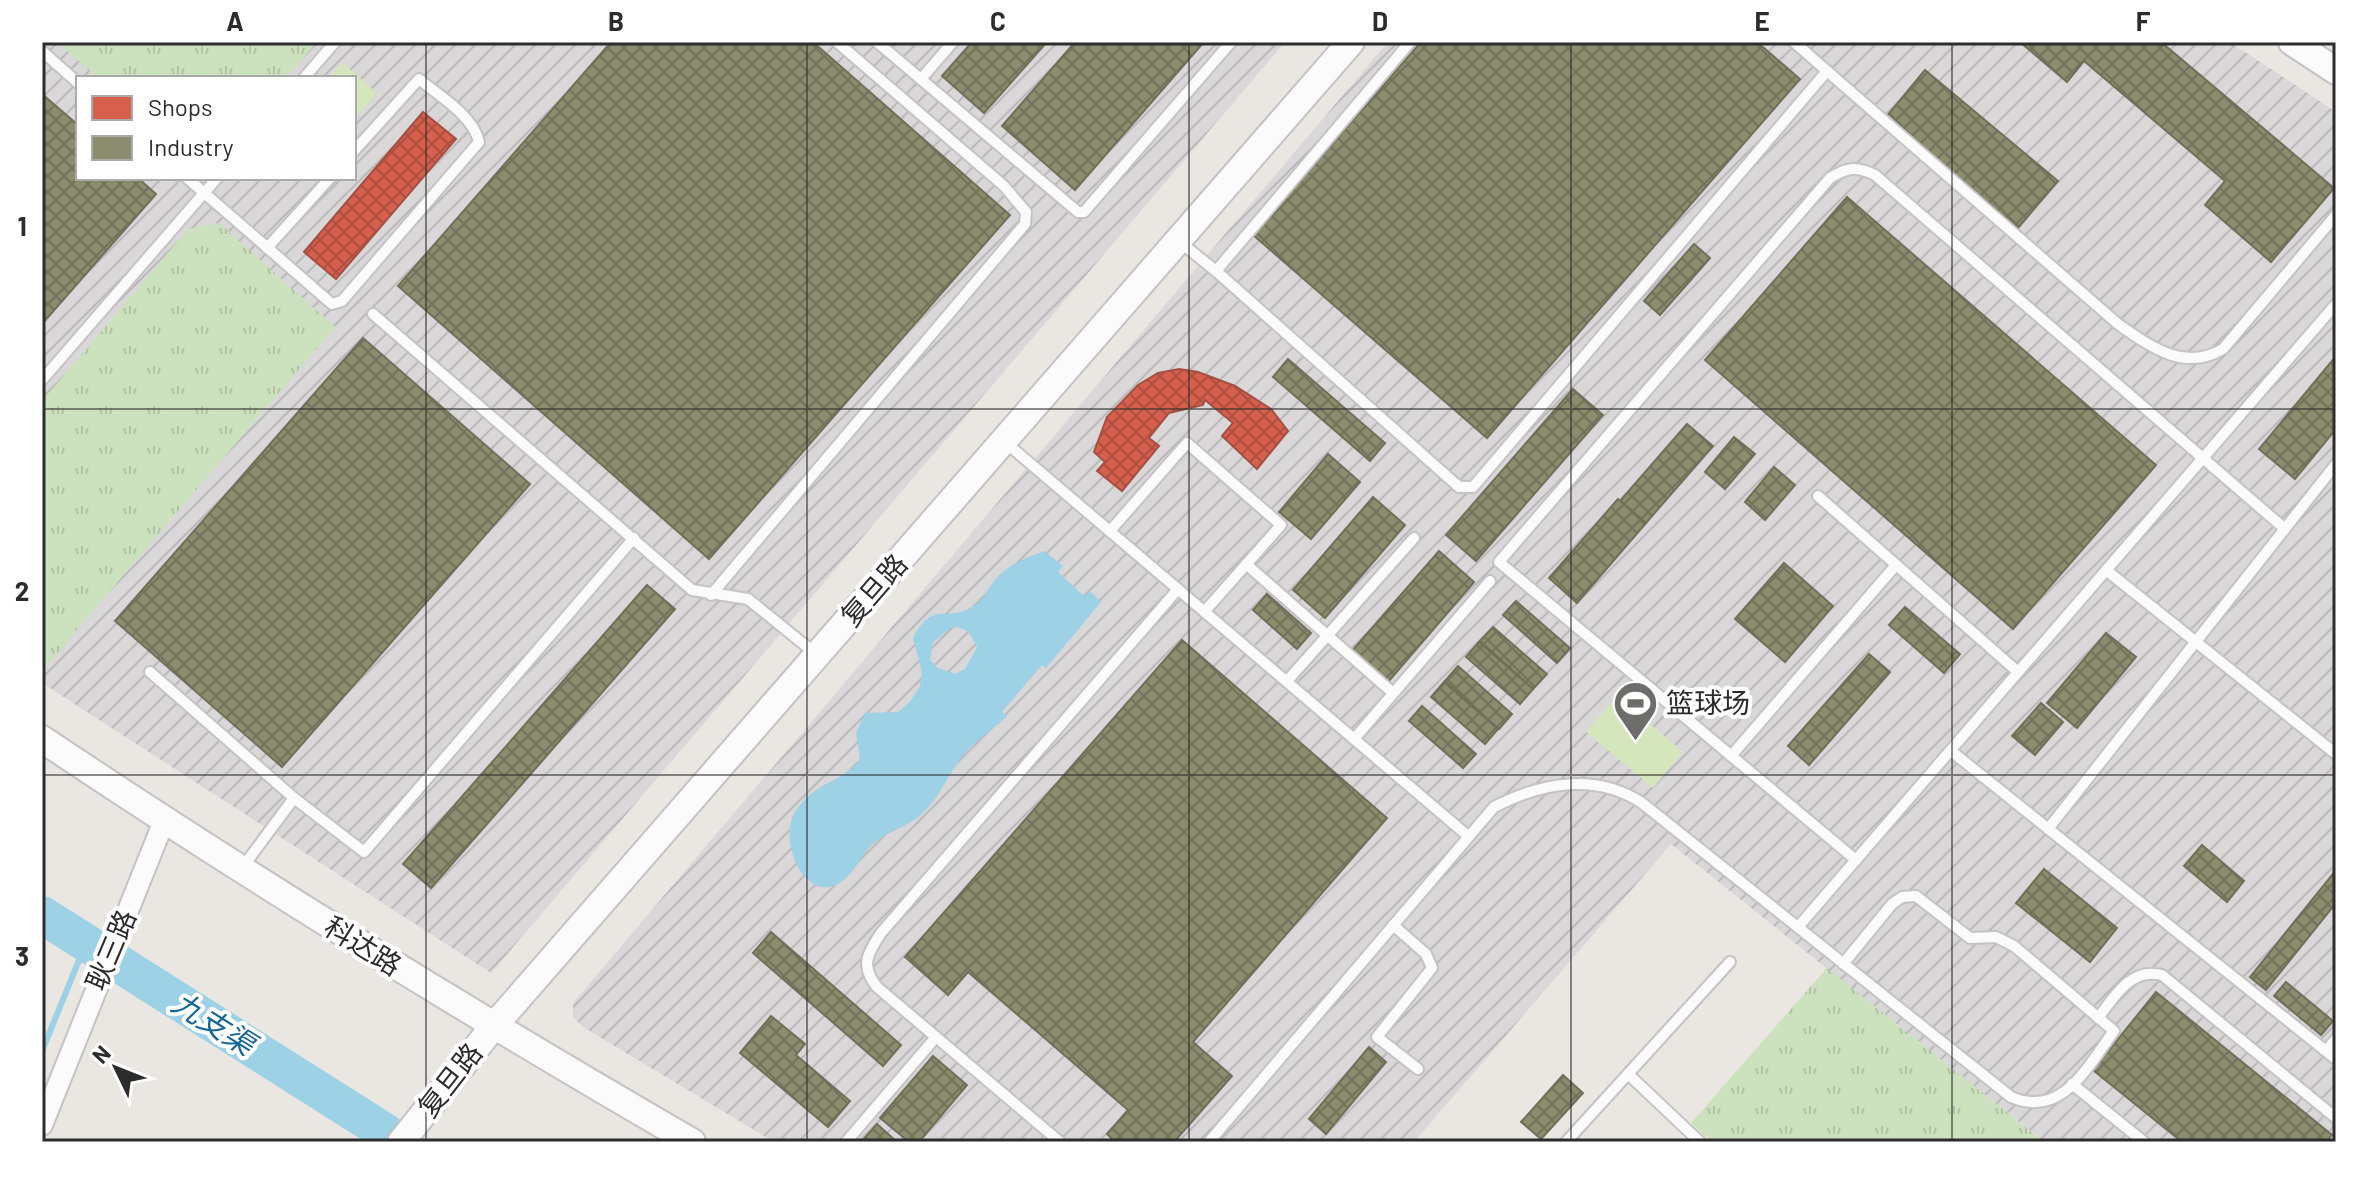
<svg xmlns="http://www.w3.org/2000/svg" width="2378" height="1184" viewBox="0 0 2378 1184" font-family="Barlow,'Noto Sans SC',sans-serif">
<defs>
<pattern id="industrial-furrows" width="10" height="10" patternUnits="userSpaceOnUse" patternTransform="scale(2)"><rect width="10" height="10" fill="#dad7d9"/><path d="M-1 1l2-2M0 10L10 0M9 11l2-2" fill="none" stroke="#bbb9ba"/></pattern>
<pattern id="grass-tufts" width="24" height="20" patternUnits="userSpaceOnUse" patternTransform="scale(2)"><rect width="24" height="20" fill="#cce2be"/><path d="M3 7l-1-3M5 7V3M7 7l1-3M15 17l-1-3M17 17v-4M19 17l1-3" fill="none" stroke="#afc2a3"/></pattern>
<pattern id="shops-cross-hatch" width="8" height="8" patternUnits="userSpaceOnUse" patternTransform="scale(2)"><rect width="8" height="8" fill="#d6604d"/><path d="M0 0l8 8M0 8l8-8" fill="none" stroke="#ae4f40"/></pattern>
<pattern id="industry-cross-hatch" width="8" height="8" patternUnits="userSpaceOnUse" patternTransform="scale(2)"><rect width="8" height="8" fill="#8c8c6e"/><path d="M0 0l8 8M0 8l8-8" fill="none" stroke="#73735b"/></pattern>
</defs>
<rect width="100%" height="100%" fill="#eae6e2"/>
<g fill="url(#industrial-furrows)" fill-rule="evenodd">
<path d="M42,42H1285L491,973L42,683ZM78,78H354V178H78Z"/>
<polygon points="1388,42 2230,42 2336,112 2336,1142 2044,1142 1671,844 1414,1142 774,1142 583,1027 573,1017 573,1003"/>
</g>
<g fill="url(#grass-tufts)">
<polygon points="57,42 317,42 286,78 98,78"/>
<polygon points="219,223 335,327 42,671 42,401 188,229"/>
<polygon points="1827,968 2044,1142 1712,1142 1691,1123"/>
</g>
<g fill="#d6e6bc">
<polygon points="342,62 377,93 354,119 354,78 328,78"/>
<polygon points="1617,696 1683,752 1653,788 1586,732"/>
</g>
<path fill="#9cd1e6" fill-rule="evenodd" d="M1044,551L1063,566L1058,572L1084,596L1090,591L1101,602L1046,668L1042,665L1002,712L1007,716C993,730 974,741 962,757C948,775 940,796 924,812C909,828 883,831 868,849C858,862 848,883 830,887C798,892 780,836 795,812C814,781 843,783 860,759L856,733L865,713L898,712L909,703L920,686L922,672L913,638C933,600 945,622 970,608C982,602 987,590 995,580C1008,564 1026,558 1044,551ZM954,626L968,631L977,647L965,669L955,674L938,668L930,660L933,642Z"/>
<g fill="url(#shops-cross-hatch)" stroke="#a35043" stroke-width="2">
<polygon points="423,112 456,139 336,279 304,252"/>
<polygon points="1179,369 1198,372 1235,386 1271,409 1288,431 1257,469 1222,436 1233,423 1205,400 1203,405 1169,413 1149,438 1159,446 1122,491 1097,471 1105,462 1094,452 1107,417 1138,385 1158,373"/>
</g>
<g fill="url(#industry-cross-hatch)" stroke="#6f6f5a" stroke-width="2">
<polygon points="611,42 813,42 1010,215 709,559 398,286"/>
<polygon points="972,42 1047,42 984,113 942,76"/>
<polygon points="1075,42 1204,42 1075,190 1002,126"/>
<polygon points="1421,42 1757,42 1800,79 1487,438 1253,235"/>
<polygon points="2020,42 2161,42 2334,188 2271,262 2205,205 2225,181 2084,61 2067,82"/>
<polygon points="1925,70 2058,181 2018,228 1886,117"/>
<polygon points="42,94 78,125 78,178 138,178 156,194 42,324"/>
<polygon points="1847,197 2156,465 2013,629 1705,360"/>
<polygon points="1694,244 1710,258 1660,315 1644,301"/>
<polygon points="363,338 530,484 282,767 115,621"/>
<polygon points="2336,356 2336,429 2295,479 2259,449"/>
<polygon points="1288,359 1385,443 1370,461 1273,377"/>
<polygon points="1573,389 1603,415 1476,561 1446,535"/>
<polygon points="1687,424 1713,446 1646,523 1620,501"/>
<polygon points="1734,437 1755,454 1725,489 1705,472"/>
<polygon points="1328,454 1360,482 1311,539 1279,512"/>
<polygon points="1774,467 1795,485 1765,520 1745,502"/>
<polygon points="1373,497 1405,525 1325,618 1293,590"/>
<polygon points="1618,499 1646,523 1577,603 1549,578"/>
<polygon points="1439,551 1474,582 1388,682 1352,651"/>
<polygon points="1784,563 1833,606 1785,662 1735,619"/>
<polygon points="647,585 675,609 431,888 403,864"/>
<polygon points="1267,594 1311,633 1297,649 1253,610"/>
<polygon points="1516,601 1570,648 1557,663 1503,615"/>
<polygon points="1905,607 1960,654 1944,673 1889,625"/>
<polygon points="1493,627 1547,674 1533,689 1480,641"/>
<polygon points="2106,633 2136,657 2077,728 2047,703"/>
<polygon points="1182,640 1387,818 1193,1042 1232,1076 1174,1142 1115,1142 1107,1134 1128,1110 968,972 948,995 905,957"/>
<polygon points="1479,642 1533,689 1520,704 1466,657"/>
<polygon points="1869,654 1890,672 1809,765 1788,746"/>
<polygon points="1458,666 1512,714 1499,729 1445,681"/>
<polygon points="1444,682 1498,729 1485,744 1431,697"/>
<polygon points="2041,703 2063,722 2035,755 2012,736"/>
<polygon points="1422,706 1476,754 1463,768 1409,721"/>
<polygon points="2202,845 2244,881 2227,902 2184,866"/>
<polygon points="2044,869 2117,928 2090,962 2016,903"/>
<polygon points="2336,870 2336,903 2266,990 2250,977"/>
<polygon points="771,932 901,1045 883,1066 753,953"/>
<polygon points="2286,982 2333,1021 2321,1035 2274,996"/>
<polygon points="2156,992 2332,1135 2326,1142 2182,1142 2093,1070"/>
<polygon points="771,1016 805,1044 796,1055 850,1101 828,1127 740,1053"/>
<polygon points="1369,1047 1386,1062 1326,1134 1309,1119"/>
<polygon points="933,1056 967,1085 919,1142 909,1142 880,1118"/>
<polygon points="1563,1075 1583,1093 1541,1139 1521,1122"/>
<polygon points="877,1124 897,1142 861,1142"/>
</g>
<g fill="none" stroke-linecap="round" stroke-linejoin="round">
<polyline stroke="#9cd1e6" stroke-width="6" points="42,1051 86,943"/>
<polyline stroke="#9cd1e6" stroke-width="38" points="42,915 385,1132"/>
<defs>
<g id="service">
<polyline points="877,42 1078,212 1084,212 1231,42"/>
<polyline points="1410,42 1216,271 1459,487 1473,487 1827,71 1794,42"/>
<polyline points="42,51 78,83"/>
<path d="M1827,71L2118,324C2151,347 2184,372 2223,349L2336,215"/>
<polyline points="304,78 335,42"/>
<polyline points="921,79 953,42"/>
<path d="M187,178L332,304L342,301L479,142C473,115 439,96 419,79L354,151"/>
<polyline points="1180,242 1216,271"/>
<polyline points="267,248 330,178"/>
<polyline points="373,314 692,590 748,599 816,654"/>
<polyline points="42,380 217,178"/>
<polyline points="1005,442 1468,836"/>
<polyline points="1818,496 2018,672"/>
<polyline points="1110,531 1187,443 1281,525 1205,611"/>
<polyline points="1246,564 1393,693"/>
<polyline points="2106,570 2336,754"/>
<polyline points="711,595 1025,224 1026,212 1004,186 837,42"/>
<polyline points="150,672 294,798 364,852 634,538"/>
<polyline points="1287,681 1414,538"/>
<polyline points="1354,739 1490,581"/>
<polyline points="1951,751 2336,1059"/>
<polyline points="1731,756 1896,565"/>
<polyline points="2048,829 2336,464"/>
<path d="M1856,860L1499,562L1830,178C1848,167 1857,166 1875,175L2285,529"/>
<polyline points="242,868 294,798"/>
<polyline points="1393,925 1426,954 1432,968 1377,1037 1418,1069"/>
<polyline points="1798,927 2336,304"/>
<path d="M2098,1018C2115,996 2131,967 2162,975L2336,1118"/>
<polyline points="2326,1051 2336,1039"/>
<polyline points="1628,1074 1700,1142"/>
<polyline points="2072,1084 2144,1142"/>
<polyline points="846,1142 936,1037"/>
<path d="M1060,1142L877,987C860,966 867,954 881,933L1178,589"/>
<path d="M1209,1142L1494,807C1542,782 1596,773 1642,803L2011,1097C2062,1119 2088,1066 2114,1031L2014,946L1996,937L1970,938L1916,896L1902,897L1892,904L1843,964"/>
<polyline points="1566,1142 1730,962"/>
</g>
<polyline id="minor" points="42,1125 164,821"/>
<g id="tertiary">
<polyline points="2292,42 2336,71"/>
<path d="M42,739C254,881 471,1014 692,1142"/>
<polyline points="401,1142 493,1027 1351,42"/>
</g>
</defs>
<use href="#service" stroke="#c4c2c2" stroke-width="14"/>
<use href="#minor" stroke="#c4c2c2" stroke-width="24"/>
<use href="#tertiary" stroke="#c4c2c2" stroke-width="30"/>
<use href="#service" stroke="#fcfbfb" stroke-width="10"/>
<use href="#minor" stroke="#fcfbfb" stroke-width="20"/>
<use href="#tertiary" stroke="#fcfbfb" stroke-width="26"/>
</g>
<path fill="none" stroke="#2c2c2c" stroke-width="2" stroke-opacity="0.55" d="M426,42V1142M807,42V1142M1189,42V1142M1571,42V1142M1952,42V1142M42,409H2336M42,775H2336"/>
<defs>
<symbol id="stadium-pin" viewBox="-11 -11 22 30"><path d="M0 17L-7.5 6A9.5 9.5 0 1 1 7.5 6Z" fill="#6e6d6c" stroke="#fff"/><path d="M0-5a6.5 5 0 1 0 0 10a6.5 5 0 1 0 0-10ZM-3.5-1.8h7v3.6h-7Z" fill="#fff"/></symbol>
</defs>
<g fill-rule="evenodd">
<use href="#stadium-pin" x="1610" y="678" width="51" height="69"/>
</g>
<g text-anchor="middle" stroke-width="8" stroke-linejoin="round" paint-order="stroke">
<g font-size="28" fill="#2c2c2c" stroke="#fff">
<text transform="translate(874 590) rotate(-49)" y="10">复旦路</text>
<text transform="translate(363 946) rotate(32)" y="10">科达路</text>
<text transform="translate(111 950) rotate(-67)" y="10">耿三路</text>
<text transform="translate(450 1080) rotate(-52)" y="10">复旦路</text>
</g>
<g font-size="28" fill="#2c2c2c" stroke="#fff" text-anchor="start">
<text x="1666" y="713">篮球场</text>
</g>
<g font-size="30" font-style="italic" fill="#166796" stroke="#fff">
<text transform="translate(213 1024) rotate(32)" y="10">九支渠</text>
</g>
</g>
<rect width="2378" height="1184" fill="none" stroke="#ffffff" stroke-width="88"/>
<rect x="76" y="76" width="280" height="104" fill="#ffffff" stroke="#ababab" stroke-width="2"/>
<rect x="92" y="96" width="40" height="24" fill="#d6604d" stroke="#ababab" stroke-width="2"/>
<text x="148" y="116" font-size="24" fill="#2c2c2c">Shops</text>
<rect x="92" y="136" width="40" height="24" fill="#8c8c6e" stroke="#ababab" stroke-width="2"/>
<text x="148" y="156" font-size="24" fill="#2c2c2c">Industry</text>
<g transform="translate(116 1068) rotate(313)" stroke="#ffffff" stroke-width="6" paint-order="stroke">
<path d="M0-6L14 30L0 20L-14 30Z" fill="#2c2c2c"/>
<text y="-12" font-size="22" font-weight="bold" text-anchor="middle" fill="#2c2c2c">N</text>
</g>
<rect x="44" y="44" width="2290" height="1096" fill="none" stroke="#2c2c2c" stroke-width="3"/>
<g font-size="26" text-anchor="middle" font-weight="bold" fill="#2c2c2c">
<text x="235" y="31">A</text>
<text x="616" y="31">B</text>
<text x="998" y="31">C</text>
<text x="1380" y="31">D</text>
<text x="1762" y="31">E</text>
<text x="2143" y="31">F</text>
<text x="22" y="236">1</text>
<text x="22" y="601">2</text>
<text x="22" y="966">3</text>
</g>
</svg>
